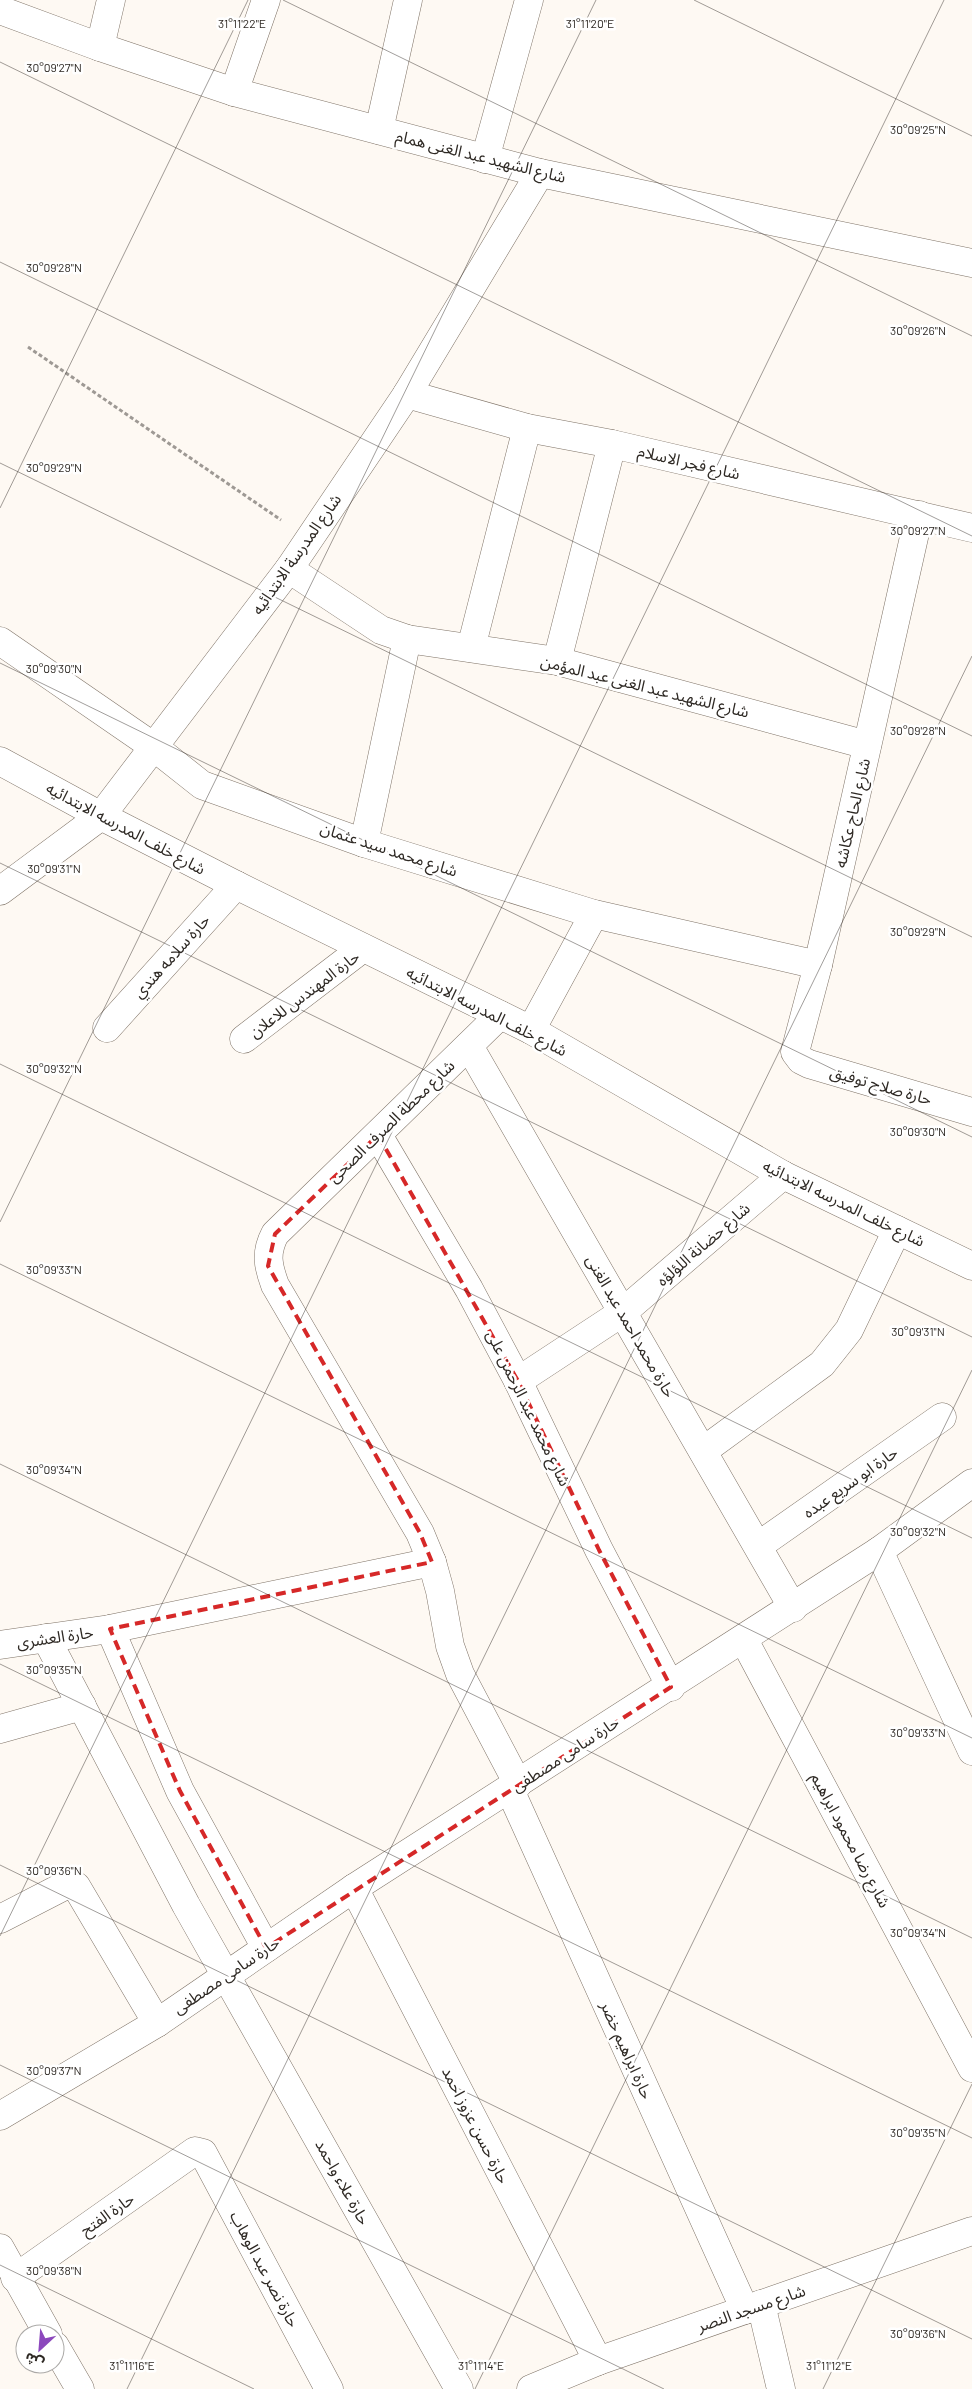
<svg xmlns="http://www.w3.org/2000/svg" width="972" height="2389" viewBox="0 0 972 2389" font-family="Barlow,'Noto Sans Arabic',sans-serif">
<rect width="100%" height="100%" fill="#fef9f3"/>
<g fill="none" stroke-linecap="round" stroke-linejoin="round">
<defs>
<g id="minor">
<polyline points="0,10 100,47 234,92 540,173 972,263"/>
<polyline points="100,47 111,0"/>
<polyline points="234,92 266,0"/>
<polyline points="379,130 408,0"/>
<polyline points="485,159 529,0"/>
<polyline points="407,394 527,428 612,444 972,528"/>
<polyline points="919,515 818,965 795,1052 801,1060 809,1064 972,1112"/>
<polyline points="289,569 381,630 407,639 557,661 867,745"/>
<polyline points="0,641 154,747 202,785 364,843 594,914 818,965"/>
<polyline points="471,648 527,428"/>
<polyline points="557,661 612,444"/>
<polyline points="0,761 101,816 236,885 531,1030 783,1175 972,1266"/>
<polyline points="364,843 407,639"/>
<polyline points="0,891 101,816 289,569 407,394 540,173"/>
<path d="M500,1015L275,1234C265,1253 268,1266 275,1285L420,1533L432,1562L440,1591L450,1646L460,1674L518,1784"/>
<polyline points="107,1028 236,885"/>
<polyline points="531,1030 594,914"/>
<polyline points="244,1039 363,948"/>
<polyline points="469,1046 793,1608"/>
<polyline points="378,1135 469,1289 518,1381 599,1550 671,1687"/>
<polyline points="518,1381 623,1312 783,1175"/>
<polyline points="703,1451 822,1364 849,1330 897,1230"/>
<polyline points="758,1546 942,1417"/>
<polyline points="879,1551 972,1751"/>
<polyline points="110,1629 180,1791 266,1948"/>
<polyline points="46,1638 186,1905 459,2389"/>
<polyline points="744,1640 972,2068"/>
<polyline points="0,1645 110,1629 432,1562"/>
<polyline points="0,1729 82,1706"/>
<polyline points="510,1790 745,2310"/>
<polyline points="354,1888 598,2361"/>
<polyline points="0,1919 68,1884 76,1886 157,2023"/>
<polyline points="0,2116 157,2023 354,1888 879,1551 972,1483"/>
<polyline points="0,2248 48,2334"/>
<polyline points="15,2278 195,2151 203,2153 329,2389"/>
<polyline points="761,2304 781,2389"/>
<polyline points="55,2346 80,2389"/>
<polyline points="531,2389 598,2361 972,2231"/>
</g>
</defs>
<use href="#minor" stroke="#7f7367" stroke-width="29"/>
<polyline stroke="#9e9994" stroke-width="3" stroke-dasharray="4 2.5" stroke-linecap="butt" points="28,347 281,520"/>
<use href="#minor" stroke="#fff" stroke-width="28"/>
</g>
<path fill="none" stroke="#d62828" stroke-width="4" stroke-dasharray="10 6" stroke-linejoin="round" d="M378,1135L518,1381L599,1550L671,1687L266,1948L180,1791L110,1629L432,1562L420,1533L268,1266L275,1234Z"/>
<path fill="none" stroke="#2e2924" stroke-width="1" stroke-opacity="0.45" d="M283,0L972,336M694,0L972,136M0,62L972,536M0,262L972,736M0,463L972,937M0,508L248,0M0,663L972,1137M0,863L972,1337M0,1064L972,1538M0,1222L596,0M0,1264L972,1738M0,1464L972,1938M0,1664L972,2138M0,1865L972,2339M0,1936L944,0M0,2065L664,2389M0,2265L254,2389M127,2389L972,656M475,2389L972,1370M823,2389L972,2084"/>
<g text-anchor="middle" stroke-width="5" stroke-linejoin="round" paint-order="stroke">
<g font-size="16" fill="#2e2924" stroke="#fff">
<text transform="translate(481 156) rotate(14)" y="6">شارع الشهيد عبد الغنى همام</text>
<text transform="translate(689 462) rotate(13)" y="6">شارع فجر الاسلام</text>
<text transform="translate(296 554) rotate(-55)" y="6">شارع المدرسة الابتدائيه</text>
<text transform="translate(645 686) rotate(14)" y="6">شارع الشهيد عبد الغنى عبد المؤمن</text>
<text transform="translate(852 813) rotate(-77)" y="6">شارع الحاج عكاشه</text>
<text transform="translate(126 828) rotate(28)" y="6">شارع خلف المدرسه الابتدائيه</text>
<text transform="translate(389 849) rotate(18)" y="6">شارع محمد سيد عثمان</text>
<text transform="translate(171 956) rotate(-48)" y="6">حارة سلامه هندي</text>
<text transform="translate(304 994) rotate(-37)" y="6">حارة المهندس للاعلان</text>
<text transform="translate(487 1011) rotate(27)" y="6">شارع خلف المدرسه الابتدائيه</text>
<text transform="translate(881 1085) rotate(16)" y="6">حارة صلاح توفيق</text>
<text transform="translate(391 1121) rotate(-44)" y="6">شارع محطة الصرف الصحى</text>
<text transform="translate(844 1203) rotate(26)" y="6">شارع خلف المدرسه الابتدائيه</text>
<text transform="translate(703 1244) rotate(-41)" y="6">شارع حضانة اللؤلؤه</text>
<text transform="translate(631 1326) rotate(60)" y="6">حارة محمد احمد عبد الغنى</text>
<text transform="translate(529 1408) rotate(64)" y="6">شارع محمد عبد الرحمن على</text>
<text transform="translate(850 1482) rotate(-35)" y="6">حارة ابو سريع عبده</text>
<text transform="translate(55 1637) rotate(-8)" y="6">حارة العشرى</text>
<text transform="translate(565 1754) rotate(-33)" y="6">حارة سامى مصطفى</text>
<text transform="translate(851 1840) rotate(62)" y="6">شارع رضا محمود ابراهيم</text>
<text transform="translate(226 1975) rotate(-34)" y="6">حارة سامى مصطفى</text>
<text transform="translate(627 2050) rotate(66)" y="6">حارة ابراهيم خضر</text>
<text transform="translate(476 2125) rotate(63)" y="6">حارة حسن عزوز احمد</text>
<text transform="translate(343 2182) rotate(61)" y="6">حارة علاء واحمد</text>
<text transform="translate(107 2214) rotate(-35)" y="6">حارة الفتح</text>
<text transform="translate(265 2269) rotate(62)" y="6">حارة نصر عبد الوهاب</text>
<text transform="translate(751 2308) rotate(-19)" y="6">شارع مسجد النصر</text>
</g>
</g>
<g font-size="12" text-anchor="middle" fill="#2e2924" stroke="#fff" stroke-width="5" stroke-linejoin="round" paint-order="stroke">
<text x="590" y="28">31°11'20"E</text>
<text x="242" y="28">31°11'22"E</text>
<text x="54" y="72">30°09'27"N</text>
<text x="918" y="134">30°09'25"N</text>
<text x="54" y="272">30°09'28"N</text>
<text x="918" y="335">30°09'26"N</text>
<text x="54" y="472">30°09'29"N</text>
<text x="918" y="535">30°09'27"N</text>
<text x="54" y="673">30°09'30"N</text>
<text x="918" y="735">30°09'28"N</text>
<text x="54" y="873">30°09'31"N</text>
<text x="918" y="936">30°09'29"N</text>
<text x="54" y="1073">30°09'32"N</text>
<text x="918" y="1136">30°09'30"N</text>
<text x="54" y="1274">30°09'33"N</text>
<text x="918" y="1336">30°09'31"N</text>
<text x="54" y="1474">30°09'34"N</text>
<text x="918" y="1536">30°09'32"N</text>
<text x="54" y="1674">30°09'35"N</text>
<text x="918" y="1737">30°09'33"N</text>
<text x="54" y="1875">30°09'36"N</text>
<text x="918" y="1937">30°09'34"N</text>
<text x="54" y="2075">30°09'37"N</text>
<text x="918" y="2137">30°09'35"N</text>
<text x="54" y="2275">30°09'38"N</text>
<text x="918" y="2338">30°09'36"N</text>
<text x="132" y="2370">31°11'16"E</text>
<text x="481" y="2370">31°11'14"E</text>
<text x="829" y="2370">31°11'12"E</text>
</g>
<g transform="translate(40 2349) rotate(206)"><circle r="24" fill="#ffffff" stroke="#aba9a7"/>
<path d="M0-4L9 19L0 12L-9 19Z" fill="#8c48bd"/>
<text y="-8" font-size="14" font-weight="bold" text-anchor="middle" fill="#2e2924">ش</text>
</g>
</svg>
